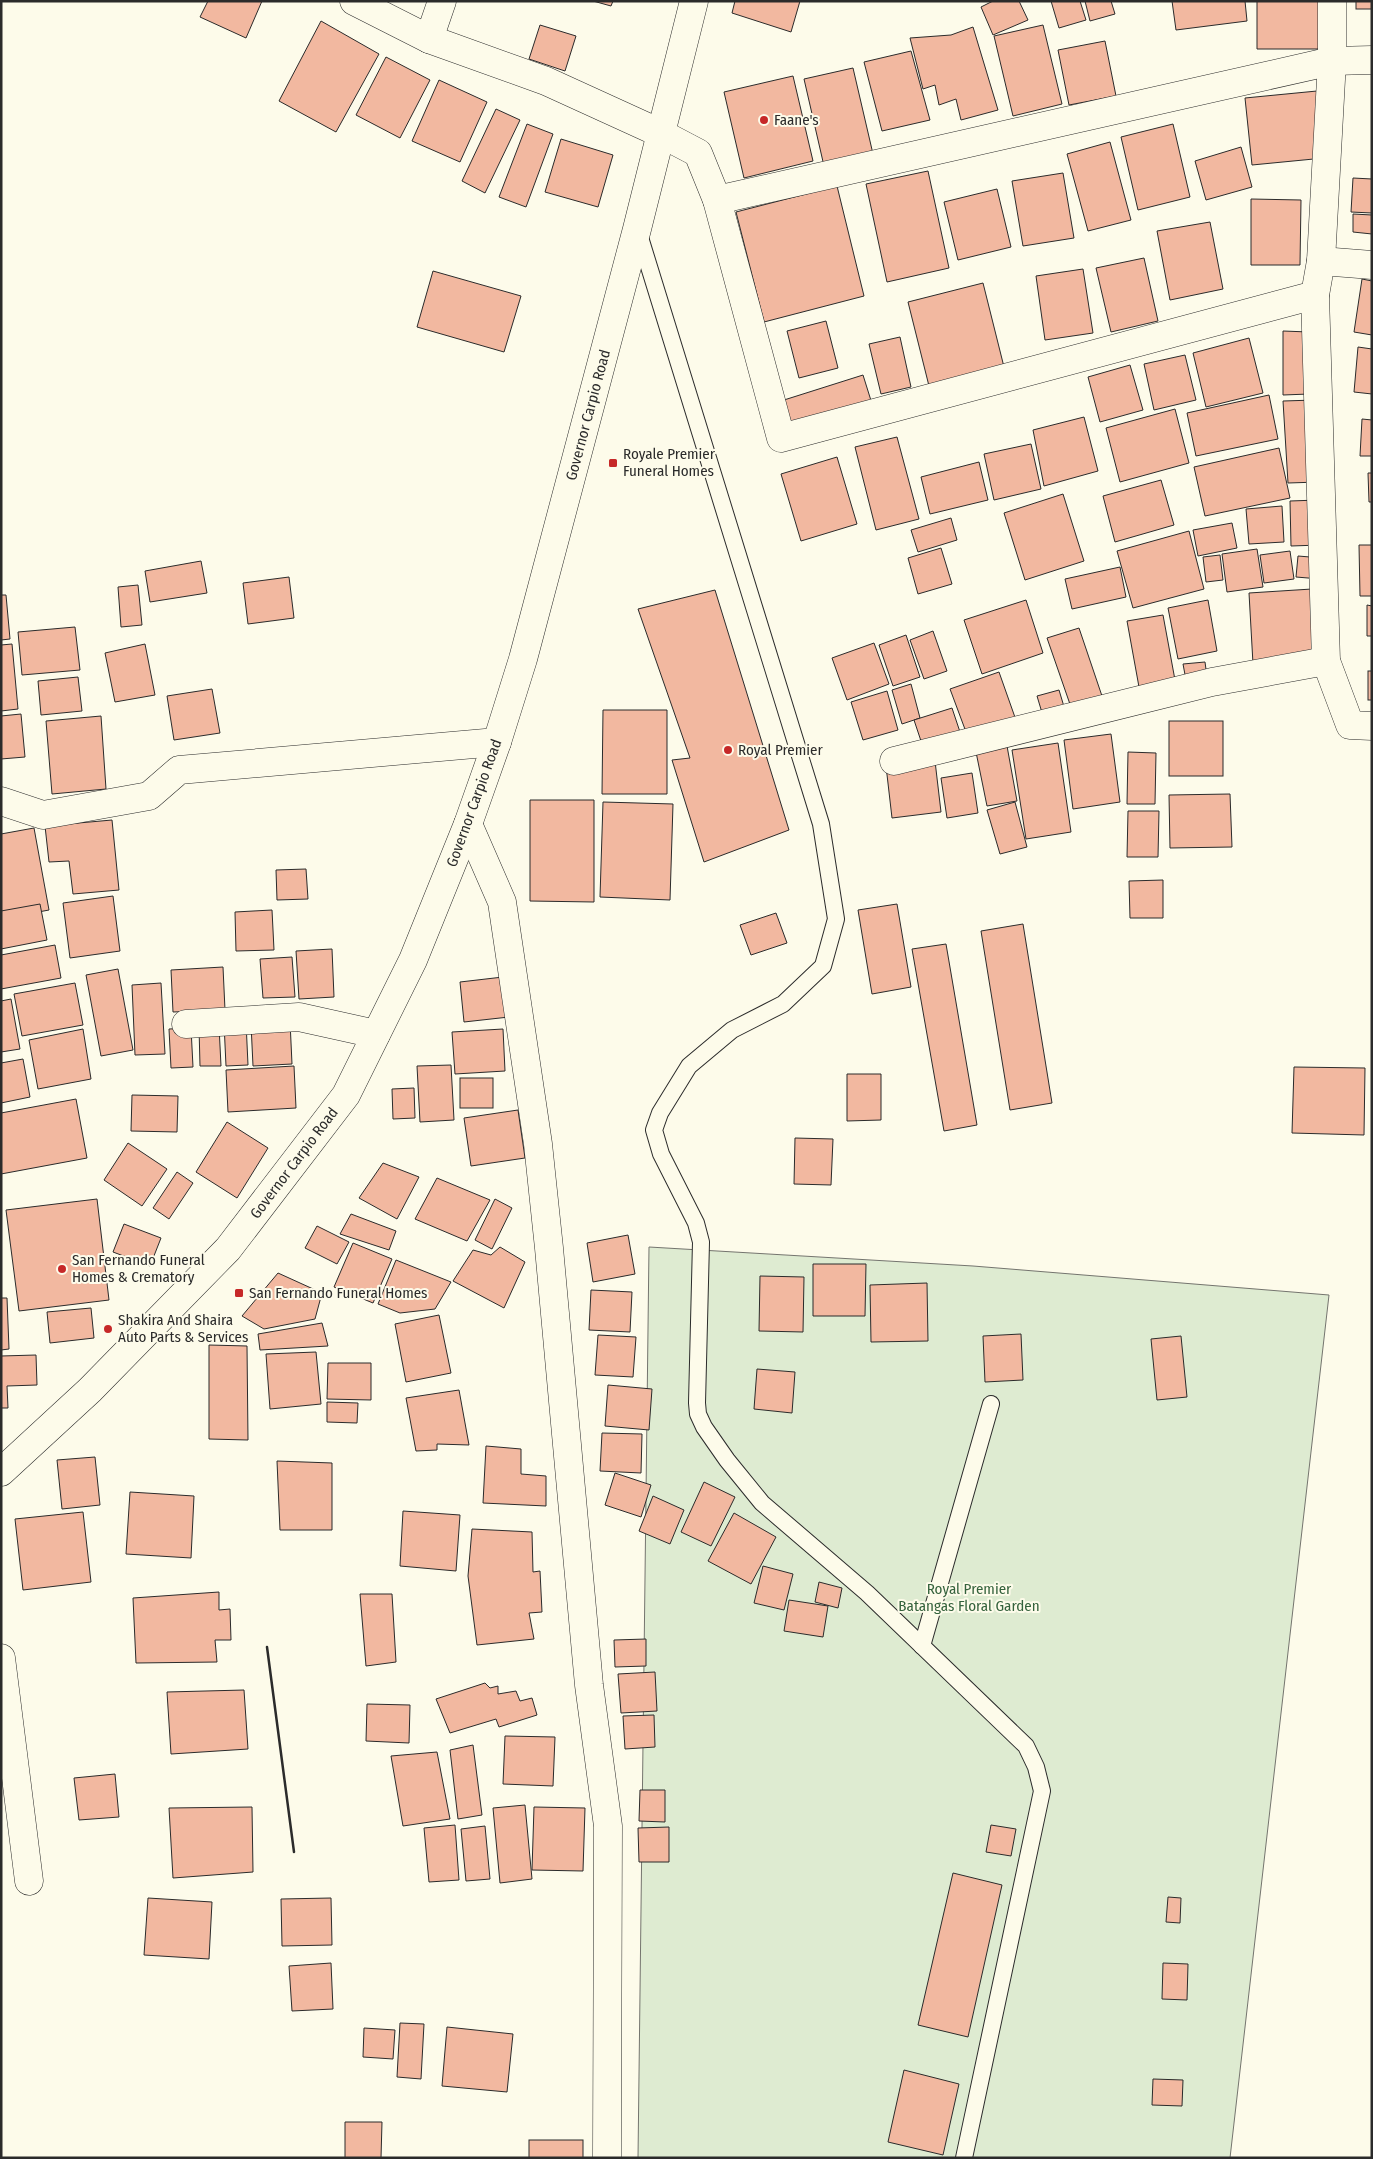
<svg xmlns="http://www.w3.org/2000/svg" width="1373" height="2159" viewBox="0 0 1373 2159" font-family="'Fira Sans Condensed',sans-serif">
<rect width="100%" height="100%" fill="#fdfbea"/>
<polygon fill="#deebd1" stroke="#74746e" points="649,1247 973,1266 1329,1295 1230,2158 638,2158"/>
<g fill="#f2b8a0" stroke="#2b2b2b">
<polygon points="208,1 262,1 246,38 200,17"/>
<polygon points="593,1 613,1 611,6"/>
<polygon points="735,1 800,1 791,32 732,13"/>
<polygon points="993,1 1019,1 1028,20 993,35 981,7"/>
<polygon points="1051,1 1080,1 1086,20 1059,28"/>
<polygon points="1085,1 1111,1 1115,14 1090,21"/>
<polygon points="1172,1 1245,1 1247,21 1176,30"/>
<polygon points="1257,1 1331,1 1332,49 1257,49"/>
<rect x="1356" y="1" width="16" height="8"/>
<polygon points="321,21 379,54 336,132 279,101"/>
<polygon points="540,25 576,36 565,71 529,59"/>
<polygon points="1043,25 1062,104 1013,116 994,36"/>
<polygon points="973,27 998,110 961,120 956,99 939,105 935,85 923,89 910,38 951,35"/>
<polygon points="1105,41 1116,96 1069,105 1058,50"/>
<polygon points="911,51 930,120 882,131 864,62"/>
<polygon points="386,57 430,80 400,138 356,115"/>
<polygon points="853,68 873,154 824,166 804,79"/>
<polygon points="793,76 813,161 744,178 724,92"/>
<polygon points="439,80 487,102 460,162 412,141"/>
<polygon points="1317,91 1324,158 1252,165 1245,98"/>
<polygon points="496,109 520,120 485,193 462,181"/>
<polygon points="527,124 553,134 526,207 499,197"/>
<polygon points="1173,124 1190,197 1138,210 1121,137"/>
<polygon points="561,139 613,155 598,207 545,192"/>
<polygon points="1110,142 1131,220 1088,231 1067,154"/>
<polygon points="1241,147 1252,187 1206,200 1195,161"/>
<polygon points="928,171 949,268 887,282 866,184"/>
<polygon points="1063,173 1074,238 1023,246 1012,181"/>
<polygon points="1353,178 1372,179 1372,213 1351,212"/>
<polygon points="837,186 864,296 764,322 736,212"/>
<polygon points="997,189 1011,247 958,260 944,202"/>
<polygon points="1251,199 1301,200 1300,265 1251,265"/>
<polygon points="1353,214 1372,215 1372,234 1353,232"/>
<polygon points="1210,222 1223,289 1170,300 1157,231"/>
<polygon points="1144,258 1158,321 1111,332 1096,268"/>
<polygon points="1083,269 1093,333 1045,340 1036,276"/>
<polygon points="433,271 521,296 504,352 417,327"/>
<polygon points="1362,279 1372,281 1372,335 1354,332"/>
<polygon points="983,283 1004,367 929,386 908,302"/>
<polygon points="826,321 838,368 799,378 787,331"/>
<polygon points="1283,331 1309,332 1309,394 1283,395"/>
<polygon points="900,337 911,387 881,394 869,344"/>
<polygon points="1249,338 1263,393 1206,407 1193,353"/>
<polygon points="1358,347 1372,349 1372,394 1354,392"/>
<polygon points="1185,355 1196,400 1154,410 1144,364"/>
<polygon points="1130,365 1143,410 1100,422 1088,377"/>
<polygon points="863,375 873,407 794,432 784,400"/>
<polygon points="1269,395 1278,439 1196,456 1187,413"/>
<polygon points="1315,400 1319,482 1288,483 1283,401"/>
<polygon points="1175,409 1189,463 1120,482 1106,428"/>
<polygon points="1084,417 1098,471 1044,486 1033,430"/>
<polygon points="1362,419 1372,420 1372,456 1360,456"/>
<polygon points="897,437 919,519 876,530 855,447"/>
<polygon points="1031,444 1041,489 994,500 984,454"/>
<polygon points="1279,448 1290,498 1205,516 1194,467"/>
<polygon points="837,457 857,524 801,541 781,474"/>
<polygon points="979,462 988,500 930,514 921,477"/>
<polygon points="1368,473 1372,473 1372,502 1369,502"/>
<polygon points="1161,480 1174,525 1115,542 1103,496"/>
<polygon points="1063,494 1084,561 1025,580 1004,513"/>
<polygon points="1318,500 1320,545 1291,546 1290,501"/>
<polygon points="1282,506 1284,542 1249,544 1246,509"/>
<polygon points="951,518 957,540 918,552 911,530"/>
<polygon points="1232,523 1237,548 1198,556 1193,530"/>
<polygon points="1189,531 1204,589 1133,608 1117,551"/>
<polygon points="1359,545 1372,545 1372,596 1360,596"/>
<polygon points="941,548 952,584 918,594 908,558"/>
<polygon points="1257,549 1263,587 1227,592 1222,554"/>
<polygon points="1290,551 1294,579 1264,583 1260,555"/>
<polygon points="1220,555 1223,580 1206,582 1203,557"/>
<polygon points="1298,556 1322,558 1320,579 1296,577"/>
<polygon points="201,561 207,593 150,602 145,571"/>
<polygon points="1120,567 1126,597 1072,609 1065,579"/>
<polygon points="289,577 294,618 248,624 243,583"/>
<polygon points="138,585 142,625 121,627 118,587"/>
<polygon points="1312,589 1316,660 1253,664 1249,593"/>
<polygon points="715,590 789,830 704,862 672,760 690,758 638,609"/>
<polygon points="1,595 6,595 10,639 1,640"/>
<polygon points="1026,600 1043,653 982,674 964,620"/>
<polygon points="1208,600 1217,651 1178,659 1168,608"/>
<polygon points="1367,605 1372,606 1372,636 1367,636"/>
<polygon points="1163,615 1175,680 1139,687 1127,621"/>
<polygon points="75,627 80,670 22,675 18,632"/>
<polygon points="1079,628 1103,699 1072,710 1047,638"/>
<polygon points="933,631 947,671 924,679 910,640"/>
<polygon points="906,635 920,677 893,686 879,645"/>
<polygon points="874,643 889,684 847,700 832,658"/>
<polygon points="12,644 18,709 1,711 1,645"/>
<polygon points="145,644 155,695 115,702 105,653"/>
<polygon points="1205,662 1207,677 1186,680 1183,664"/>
<rect x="1368" y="671" width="4" height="29"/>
<polygon points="999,672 1017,723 969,740 950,689"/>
<polygon points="78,677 82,711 41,715 38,681"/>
<polygon points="911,684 920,718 902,724 892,690"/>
<polygon points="212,689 220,733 174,740 167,696"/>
<polygon points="1059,690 1065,710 1043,716 1037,696"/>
<polygon points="887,691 898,730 863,740 851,702"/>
<polygon points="952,708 962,738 924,750 914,720"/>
<polygon points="603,710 667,710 667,794 602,794"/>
<polygon points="21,714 25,757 1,759 1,716"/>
<polygon points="101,716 106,789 52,794 46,721"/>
<rect x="1169" y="721" width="54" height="55"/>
<polygon points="1111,734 1120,802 1073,809 1064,740"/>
<polygon points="1058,743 1071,832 1026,839 1012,750"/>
<polygon points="1007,746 1017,801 987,806 976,752"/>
<polygon points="1128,752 1156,753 1155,804 1127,804"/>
<polygon points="935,761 941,812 892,818 886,766"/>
<polygon points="972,773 978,813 947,818 941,778"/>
<polygon points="1230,794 1232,847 1170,848 1169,795"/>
<polygon points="530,800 594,800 594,902 530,901"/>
<polygon points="603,802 673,804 670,900 600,897"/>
<polygon points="1015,802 1027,847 1000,854 987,810"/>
<polygon points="1128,811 1159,811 1158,857 1127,857"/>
<polygon points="112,820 119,890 73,894 69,861 49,862 45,826"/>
<polygon points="34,828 49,910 1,919 1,834"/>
<polygon points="306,869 308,899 277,900 276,870"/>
<polygon points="1163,880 1163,918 1130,918 1129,881"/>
<polygon points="113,896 120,951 70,958 63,903"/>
<polygon points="40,904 47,940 1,949 1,911"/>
<polygon points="897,904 911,987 872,994 858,910"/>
<polygon points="272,910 274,950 236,951 235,912"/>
<polygon points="776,913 787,943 751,955 740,925"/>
<polygon points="1023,924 1052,1103 1010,1110 981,931"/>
<polygon points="946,944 977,1125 944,1131 912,949"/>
<polygon points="55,945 61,978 1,989 1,955"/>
<polygon points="332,949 334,997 299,999 296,951"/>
<polygon points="292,957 295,997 263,998 260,959"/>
<polygon points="223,967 225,1010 173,1012 171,970"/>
<polygon points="118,969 133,1050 101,1056 86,975"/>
<polygon points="503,977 509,1017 464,1022 460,982"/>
<polygon points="75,983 83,1025 22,1036 14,994"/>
<polygon points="161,983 165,1054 135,1055 132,985"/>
<polygon points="11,999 20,1049 1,1052 1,1001"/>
<polygon points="290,1021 292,1064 253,1066 251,1024"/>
<polygon points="246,1022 248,1065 226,1066 224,1023"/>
<polygon points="219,1026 221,1066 200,1066 199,1027"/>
<polygon points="191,1028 193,1067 171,1068 169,1029"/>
<polygon points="83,1029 91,1079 38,1089 29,1040"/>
<polygon points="503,1029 505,1071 455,1074 452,1032"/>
<polygon points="23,1059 30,1097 1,1103 1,1063"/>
<polygon points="451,1065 454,1120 420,1122 417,1066"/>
<polygon points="294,1066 296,1108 228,1112 226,1070"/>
<polygon points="1294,1067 1365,1068 1364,1135 1292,1133"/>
<polygon points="847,1074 881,1074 881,1120 847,1121"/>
<rect x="460" y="1078" width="33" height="30"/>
<polygon points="414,1088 415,1118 393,1119 392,1089"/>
<polygon points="132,1095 178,1096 177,1132 131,1131"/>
<polygon points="76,1099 87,1158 1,1174 1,1113"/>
<polygon points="518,1110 525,1158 471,1166 464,1118"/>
<polygon points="227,1122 268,1148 237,1198 196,1172"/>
<polygon points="795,1138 833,1139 831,1185 794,1184"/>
<polygon points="128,1143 167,1169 142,1206 104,1180"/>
<polygon points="383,1163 419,1177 397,1219 359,1198"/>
<polygon points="177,1172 193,1183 169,1219 153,1208"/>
<polygon points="437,1178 490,1200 467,1241 415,1219"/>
<polygon points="97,1199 109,1300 19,1311 6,1210"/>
<polygon points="495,1199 512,1208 492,1249 475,1240"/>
<polygon points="351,1214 396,1231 389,1250 340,1234"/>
<polygon points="124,1224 161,1238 150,1266 113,1252"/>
<polygon points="317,1226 349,1242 337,1264 305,1248"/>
<polygon points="628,1235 635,1274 593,1282 587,1243"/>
<polygon points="353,1243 392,1259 373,1303 334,1287"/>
<polygon points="500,1247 525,1262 504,1308 453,1281 473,1250 491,1255"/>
<polygon points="396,1260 451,1282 435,1309 400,1313 378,1304"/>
<polygon points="813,1264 866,1264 865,1316 813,1316"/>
<polygon points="278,1273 322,1293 315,1319 264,1329 242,1316"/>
<polygon points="760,1276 804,1277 803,1332 759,1331"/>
<polygon points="927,1283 928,1341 871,1342 870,1285"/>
<polygon points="591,1290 632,1292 630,1332 589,1330"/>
<polygon points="1,1298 7,1298 9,1349 1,1350"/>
<polygon points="91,1308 94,1338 50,1343 47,1312"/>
<polygon points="439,1315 451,1373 406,1382 395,1324"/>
<polygon points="322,1323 328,1346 260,1350 258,1334"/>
<polygon points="1021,1334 1023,1380 985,1382 983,1336"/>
<polygon points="598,1335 636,1337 633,1377 595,1375"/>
<polygon points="1181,1336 1187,1397 1157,1400 1151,1339"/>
<polygon points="209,1345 247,1346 248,1440 209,1439"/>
<polygon points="316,1352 321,1404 270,1409 266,1354"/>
<polygon points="36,1355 37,1385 7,1386 8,1408 1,1408 1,1356"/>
<polygon points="328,1363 371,1363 371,1400 327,1399"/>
<polygon points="757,1369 795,1372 792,1413 754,1409"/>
<polygon points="608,1385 652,1389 649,1430 605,1426"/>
<polygon points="459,1390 469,1445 437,1444 437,1450 416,1451 406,1398"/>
<polygon points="327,1402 358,1403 357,1423 327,1422"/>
<polygon points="602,1433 642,1434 641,1473 600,1471"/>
<polygon points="486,1446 521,1449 521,1474 546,1476 546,1506 483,1503"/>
<polygon points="95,1457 100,1505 62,1509 57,1460"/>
<polygon points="277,1461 332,1463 332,1530 280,1530"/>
<polygon points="615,1473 651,1485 641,1517 605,1505"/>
<polygon points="704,1482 735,1497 711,1546 681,1532"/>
<polygon points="130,1492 194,1496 191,1558 126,1554"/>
<polygon points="653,1496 684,1510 670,1544 639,1531"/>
<polygon points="403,1511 460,1515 456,1571 400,1566"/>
<polygon points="83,1512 91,1582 23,1590 15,1519"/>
<polygon points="734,1513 776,1537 751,1584 708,1561"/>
<polygon points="472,1529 532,1532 533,1572 540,1571 542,1612 529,1613 534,1639 477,1645 468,1576"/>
<polygon points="763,1566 793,1574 784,1610 754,1603"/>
<polygon points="819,1582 842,1588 838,1608 815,1602"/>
<polygon points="219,1592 219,1610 230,1609 231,1640 215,1640 217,1662 136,1663 133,1598"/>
<polygon points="360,1594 392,1594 396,1662 366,1666"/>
<polygon points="789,1600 828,1606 823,1637 784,1631"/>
<polygon points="646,1639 646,1666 615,1667 614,1640"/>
<polygon points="655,1672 657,1711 621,1713 618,1674"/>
<polygon points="485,1683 490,1688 498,1686 498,1694 516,1691 520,1701 532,1698 537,1715 499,1727 496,1719 450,1733 436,1699"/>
<polygon points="244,1690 248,1749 171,1754 167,1692"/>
<polygon points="367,1704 410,1705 409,1743 366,1741"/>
<polygon points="654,1715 655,1747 625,1749 623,1716"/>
<polygon points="505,1736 555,1737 553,1786 503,1784"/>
<polygon points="473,1745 482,1815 458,1819 450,1750"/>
<polygon points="437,1752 450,1819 403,1826 391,1756"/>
<polygon points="115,1774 119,1817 79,1820 74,1778"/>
<polygon points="640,1790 665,1790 665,1822 639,1821"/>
<polygon points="525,1805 532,1879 500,1883 493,1808"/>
<polygon points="252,1807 253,1872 173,1878 169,1808"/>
<polygon points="534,1807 585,1808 583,1871 532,1870"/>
<polygon points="455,1825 459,1880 429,1882 424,1828"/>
<polygon points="991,1825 1016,1829 1011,1856 986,1852"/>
<polygon points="485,1826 490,1879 466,1881 461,1829"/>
<polygon points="669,1827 669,1862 639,1862 638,1828"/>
<polygon points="953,1873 1002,1885 968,2037 918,2025"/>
<polygon points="1168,1897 1181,1898 1180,1923 1166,1922"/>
<polygon points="148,1898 212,1902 209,1959 144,1955"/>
<polygon points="331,1898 332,1945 282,1946 281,1899"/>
<polygon points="331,1963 333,2009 292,2011 289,1966"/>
<polygon points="1163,1963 1188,1964 1187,2000 1162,1999"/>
<polygon points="400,2023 424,2024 421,2079 397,2077"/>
<polygon points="447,2027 513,2034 507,2092 442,2086"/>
<polygon points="364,2028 395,2030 393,2059 363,2057"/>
<polygon points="904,2070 959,2084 943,2155 888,2142"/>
<polygon points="1153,2079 1183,2080 1182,2106 1152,2105"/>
<polygon points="345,2122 382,2122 381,2158 345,2158"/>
<rect x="529" y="2140" width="54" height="18"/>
</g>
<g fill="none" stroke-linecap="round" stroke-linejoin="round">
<defs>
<g id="service">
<polyline points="638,231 821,824 836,919 823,966 783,1004 732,1030 689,1066 660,1113 654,1130 661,1154 696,1223 701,1242 697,1403 698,1414 704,1427 727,1460 762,1503 867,1593 1026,1746 1036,1767 1042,1791 964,2158"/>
<polyline points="922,1646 991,1404"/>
</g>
<g id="minor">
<polyline points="354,1 429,39"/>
<polyline points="442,1 429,39 546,81 660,133 698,153 717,200 781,438 1315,295"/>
<polyline points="1332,1 1332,61 1321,261 1315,295 1326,661 1350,725 1372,726"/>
<polyline points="717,200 1332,61 1372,60"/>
<polyline points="1321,261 1372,265"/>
<polyline points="894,761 1212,682 1326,661"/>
<polyline points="1,801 43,815 149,796 179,770 497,742"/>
<polyline points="468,824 502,902 538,1144 549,1248 589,1685 608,1826 607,2158"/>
<polyline points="186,1024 299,1017 376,1034"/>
<polyline points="1,1658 29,1881"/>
</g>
<polyline id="primary" points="1,1472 90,1390 228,1249 346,1095 413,960 468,824 497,742 523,659 637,229 694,1"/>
</defs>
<use href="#service" stroke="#2b2b2b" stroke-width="18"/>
<use href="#minor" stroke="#2b2b2b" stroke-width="29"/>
<use href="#primary" stroke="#2b2b2b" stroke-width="29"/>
<use href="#service" stroke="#fdfbea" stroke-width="16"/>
<use href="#minor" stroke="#fdfbea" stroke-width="28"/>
<use href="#primary" stroke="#fdfbea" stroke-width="28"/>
<polyline stroke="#2b2b2b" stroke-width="2.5" points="267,1647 294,1852"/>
</g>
<g fill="#c62828" stroke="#fdfbea" stroke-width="2">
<circle cx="764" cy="120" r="5"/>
<rect x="608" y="458" width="10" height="10" rx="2.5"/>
<circle cx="728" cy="750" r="5"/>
<circle cx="62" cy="1269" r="5"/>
<rect x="234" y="1288" width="10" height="10" rx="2.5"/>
<circle cx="108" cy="1329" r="5"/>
</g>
<g text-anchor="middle" stroke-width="4" stroke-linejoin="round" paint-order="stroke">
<g font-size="15" fill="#2b2b2b" stroke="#fdfbea" text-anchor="start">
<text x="774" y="125">Faane's</text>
<text x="623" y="459">Royale Premier<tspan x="623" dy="17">Funeral Homes</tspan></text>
<text x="738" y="755">Royal Premier</text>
<text x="72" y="1265">San Fernando Funeral<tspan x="72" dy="17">Homes &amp; Crematory</tspan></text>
<text x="249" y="1298">San Fernando Funeral Homes</text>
<text x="118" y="1325">Shakira And Shaira<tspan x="118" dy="17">Auto Parts &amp; Services</tspan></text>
</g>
<g font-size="15" fill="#2b2b2b" stroke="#fdfbea">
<text transform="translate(588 415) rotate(-75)" y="5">Governor Carpio Road</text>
<text transform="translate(474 803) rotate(-70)" y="5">Governor Carpio Road</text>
<text transform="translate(294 1163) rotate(-53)" y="5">Governor Carpio Road</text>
</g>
<g font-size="15" fill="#34623c" stroke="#fdfbea">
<text x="969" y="1594">Royal Premier<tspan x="969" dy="17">Batangas Floral Garden</tspan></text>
</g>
</g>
<rect width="1373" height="2159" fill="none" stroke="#2b2b2b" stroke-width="5"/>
</svg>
